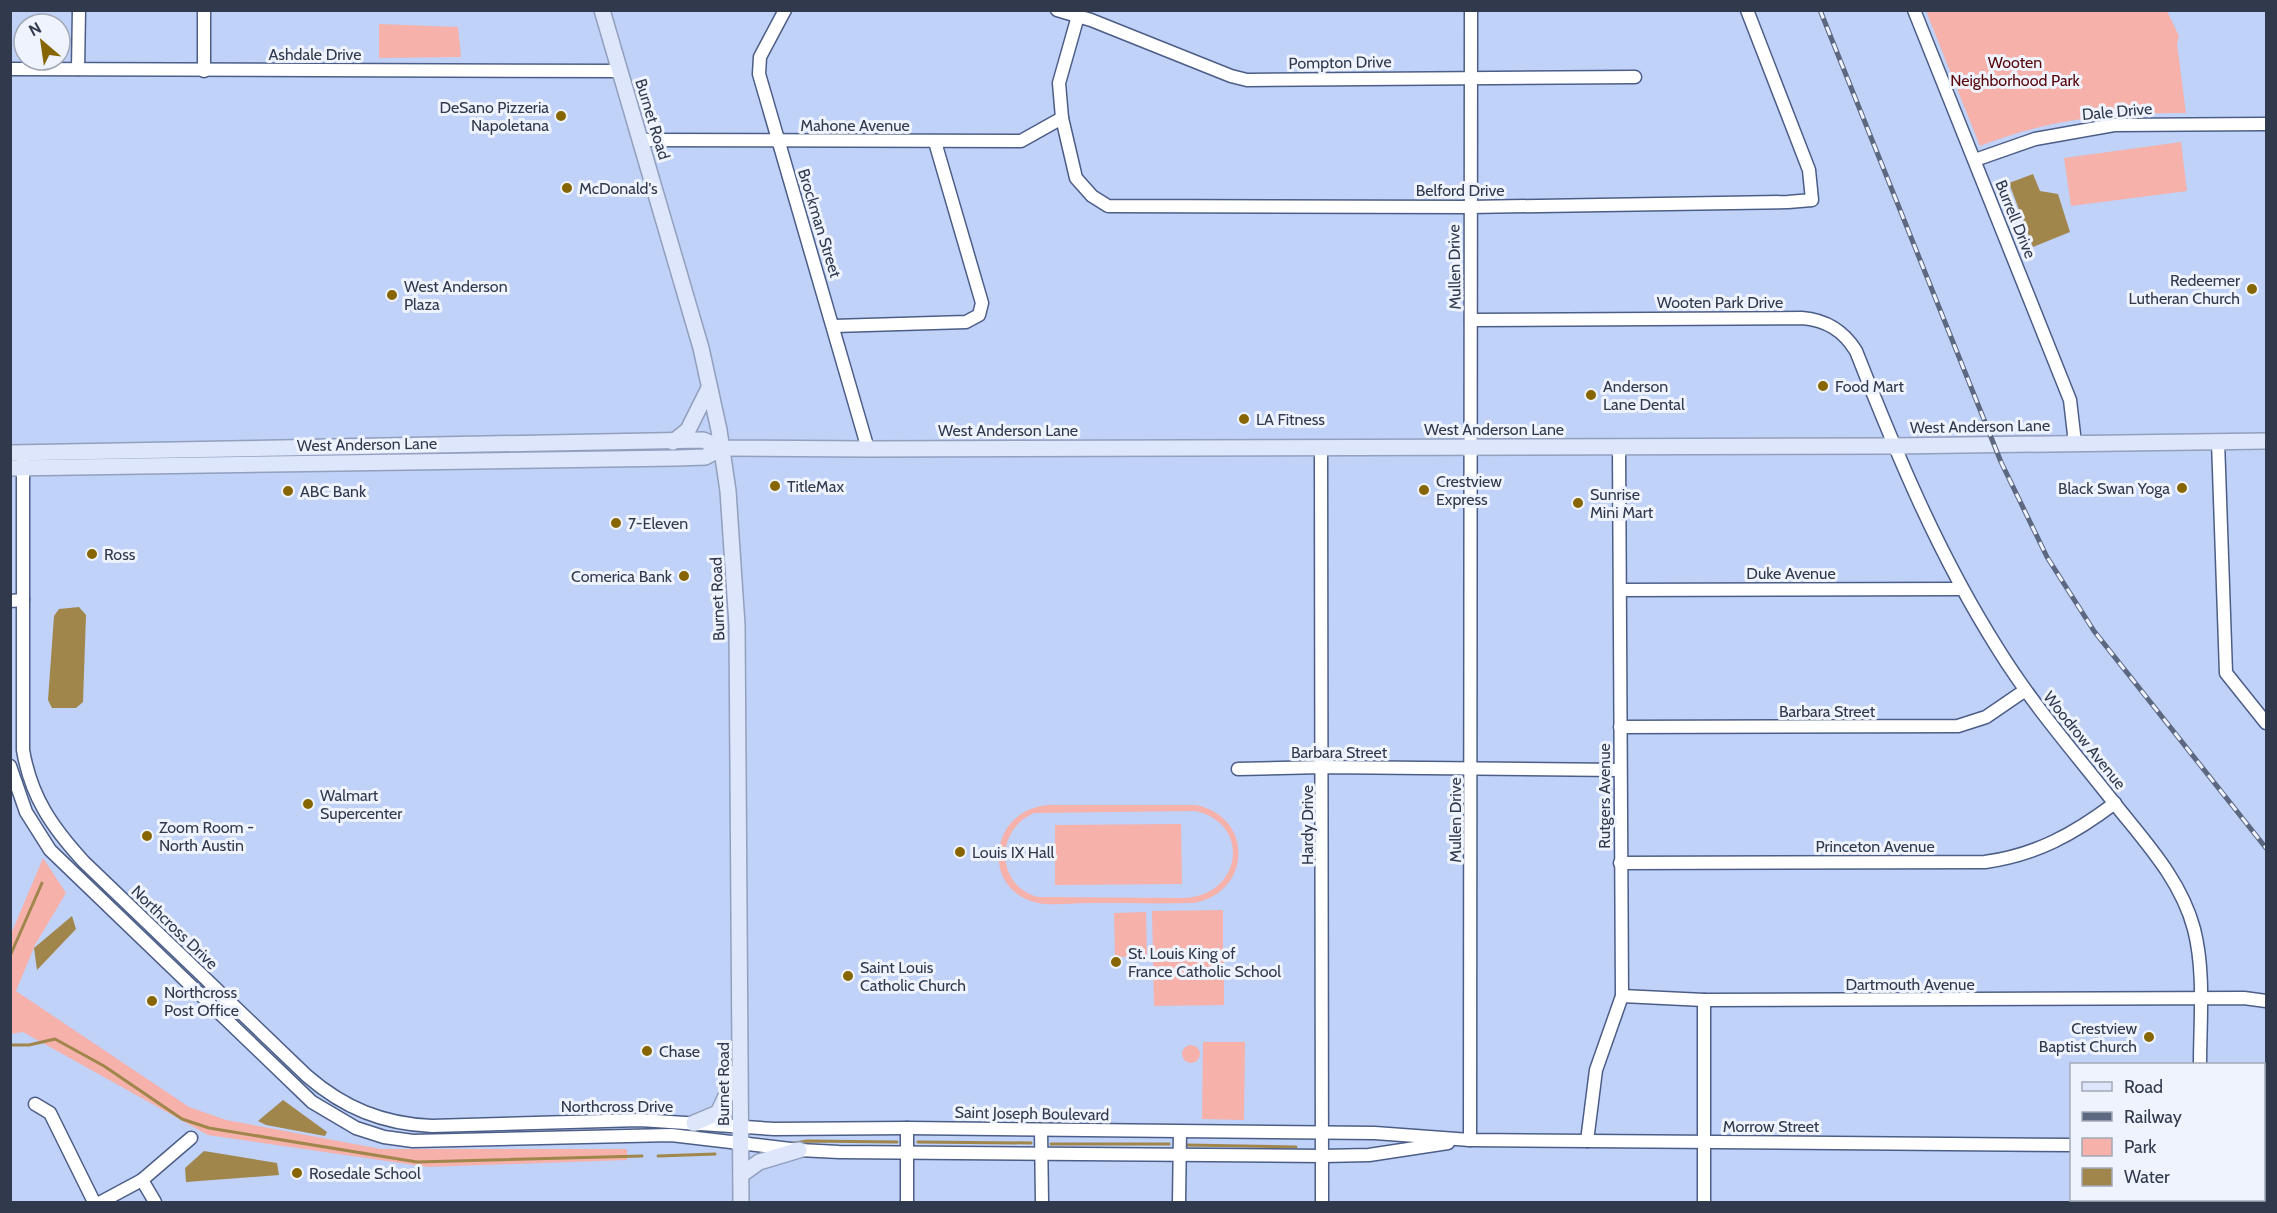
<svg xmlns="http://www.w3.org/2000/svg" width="2277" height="1213" viewBox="0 0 2277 1213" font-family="Cabin,sans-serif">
<rect width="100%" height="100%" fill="#c0d2f8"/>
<g fill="#f5b1aa" fill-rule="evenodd">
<path d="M1926,11H2167L2179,36L2177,44L2186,113C2109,113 2053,118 1980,146Z"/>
<polygon points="379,24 458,27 461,57 379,58"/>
<polygon points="2181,142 2187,191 2071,206 2064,158"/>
<path d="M1050,805H1196C1254,817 1252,892 1194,903C1159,904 1124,903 1088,903C1072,903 1053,906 1038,903C979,890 989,808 1050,805ZM1195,811C1252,823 1242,896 1184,898L1038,897C995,885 995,830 1034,813Z"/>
<polygon points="1181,824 1182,884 1055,885 1055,825"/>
<polygon points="43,858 66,893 35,945 16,991 189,1107 226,1120 381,1149 627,1149 627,1160 428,1167 208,1135 23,1032 11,1034 11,934"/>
<polygon points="1223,910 1223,955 1153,957 1152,911"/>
<polygon points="1146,912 1147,956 1115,957 1114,913"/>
<polygon points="1224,959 1224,1005 1154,1006 1153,960"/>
<polygon points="1203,1042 1245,1042 1244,1120 1202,1119"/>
<circle cx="1191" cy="1054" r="9"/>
</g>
<g fill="#a1864c">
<polygon points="2033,174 2040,191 2058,194 2070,232 2033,247 2009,183"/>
<polygon points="79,607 86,615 83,702 76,708 52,708 48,700 54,616 59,609"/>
<polygon points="72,916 76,929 37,970 34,948"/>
<polygon points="283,1100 327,1132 325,1136 266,1125 258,1121"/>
<polygon points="204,1151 277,1163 279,1175 186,1182 185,1168"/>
</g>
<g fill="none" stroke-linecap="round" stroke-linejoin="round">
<g stroke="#a1864c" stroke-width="3">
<polyline points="10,956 42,883"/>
<polyline points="10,1045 29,1045 55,1039 104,1066 182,1119 209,1128 417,1162 642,1156"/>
<polyline points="918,1142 1031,1143"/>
<polyline points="788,1144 807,1141 897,1142"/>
<polyline points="1051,1144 1169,1144"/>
<polyline points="1186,1145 1296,1147"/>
<polyline points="658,1156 715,1154"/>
</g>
<defs>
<g id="minor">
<polyline points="785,10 760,57 759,74 868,449"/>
<polyline points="1057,10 1091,20 1231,76 1247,80 1635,77"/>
<polyline points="1914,10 2070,400 2075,443"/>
<polyline points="1078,16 1059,83 1062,118 1076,178 1092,196 1108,206 1469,207 1788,202 1812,200 1809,170 1747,10"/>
<polyline points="10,69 619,71"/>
<polyline points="78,69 79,10"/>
<polyline points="204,71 204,10"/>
<polyline points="641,140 1021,141 1062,118"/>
<polyline points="1975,160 2035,139 2114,125 2266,124"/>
<path d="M1471,320L1802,318C1826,320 1843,330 1856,351C1897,455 1938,554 1998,649C2032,704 2075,753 2115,804C2146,843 2181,880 2194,929C2205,972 2200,1020 2200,1064"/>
<polyline points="834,326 966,322 979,315 982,303 935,142"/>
<polyline points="2218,441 2226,673 2266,723"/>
<polyline points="1321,448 1322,1202"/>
<path d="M23,461V750C31,797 52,827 84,862L307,1076C344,1108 383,1124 432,1126L640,1120L774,1129L907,1128L1375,1133L1470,1140L2072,1145"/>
<polyline points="1621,590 1961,589"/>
<polyline points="10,601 23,600"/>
<polyline points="1620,727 1958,726 1986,717 2024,691"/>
<polyline points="10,766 26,812 50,850 312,1102 356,1128 384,1137 413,1141 671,1135 799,1150 839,1152 1323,1156 1369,1155 1448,1143"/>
<polyline points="1238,769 1323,767 1620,770"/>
<path d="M1620,863L1985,862C2036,855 2074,834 2115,803"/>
<polyline points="1622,996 1704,1000 2244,998 2266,1001"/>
<polyline points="1704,1000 1704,1202"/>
<polyline points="35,1104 50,1113 94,1202"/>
<polyline points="907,1128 907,1202"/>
<polyline points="1041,1131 1042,1202"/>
<polyline points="1470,1140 1471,10"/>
<polyline points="1587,1141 1596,1070 1622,996 1619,447"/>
<polyline points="2264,1146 2266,1146"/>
<polyline points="142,1180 155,1202"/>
<polyline points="101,1202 142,1180 191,1138"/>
<polyline points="1179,1202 1180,1132"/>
<polyline points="2201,1202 2201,1200"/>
</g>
<g id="major">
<polyline points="602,10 701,348 719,430 728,491 737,625 741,1202"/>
<polyline points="673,442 688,430 708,390"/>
<polyline points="10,453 703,440 722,448 868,449 1893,446 2266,441"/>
<polyline points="10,468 677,458 705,457 722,448"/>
<polyline points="694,1123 718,1113 738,1071"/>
<polyline points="741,1175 759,1162 799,1150"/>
</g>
</defs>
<use href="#minor" stroke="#4c5e87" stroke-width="15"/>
<use href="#major" stroke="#929fbd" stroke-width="18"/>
<use href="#minor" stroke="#fff" stroke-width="12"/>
<use href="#major" stroke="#dde6fb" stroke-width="15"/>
<defs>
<polyline id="rail" points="1820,10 2001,462 2047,557 2094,631 2266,848"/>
</defs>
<use href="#rail" stroke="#5c6780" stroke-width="5"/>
<use href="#rail" stroke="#eef3fd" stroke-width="3" stroke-dasharray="9" stroke-linecap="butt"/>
</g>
<g fill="#876500" stroke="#eef3fd" stroke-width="2">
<circle cx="561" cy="116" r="6"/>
<circle cx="567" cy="188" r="6"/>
<circle cx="2252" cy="289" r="6"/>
<circle cx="392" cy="295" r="6"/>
<circle cx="1823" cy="386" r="6"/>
<circle cx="1591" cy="395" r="6"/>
<circle cx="1244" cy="419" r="6"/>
<circle cx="775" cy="486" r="6"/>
<circle cx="2182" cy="488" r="6"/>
<circle cx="1424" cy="490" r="6"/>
<circle cx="288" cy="491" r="6"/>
<circle cx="1578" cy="503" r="6"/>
<circle cx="616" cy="523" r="6"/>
<circle cx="92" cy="554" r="6"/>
<circle cx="684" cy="576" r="6"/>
<circle cx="308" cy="804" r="6"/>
<circle cx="147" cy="836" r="6"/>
<circle cx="960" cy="852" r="6"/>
<circle cx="1116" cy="962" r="6"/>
<circle cx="848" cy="976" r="6"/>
<circle cx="152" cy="1001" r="6"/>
<circle cx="2149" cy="1037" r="6"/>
<circle cx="647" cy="1051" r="6"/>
<circle cx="297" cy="1173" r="6"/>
</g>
<g text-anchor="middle" stroke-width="6" stroke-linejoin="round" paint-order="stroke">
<g font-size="16" fill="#313a4d" stroke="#eef3fd">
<text x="315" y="60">Ashdale Drive</text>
<text transform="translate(1340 62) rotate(-1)" y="6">Pompton Drive</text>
<text transform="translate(2117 111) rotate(-5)" y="6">Dale Drive</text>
<text transform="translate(653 119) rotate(73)" y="6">Burnet Road</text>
<text x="855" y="131">Mahone Avenue</text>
<text x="1460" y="196">Belford Drive</text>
<text transform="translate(2016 219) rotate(68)" y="6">Burrell Drive</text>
<text transform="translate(820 223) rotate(73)" y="6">Brockman Street</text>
<text transform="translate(1454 267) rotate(-91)" y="6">Mullen Drive</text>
<text x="1720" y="308">Wooten Park Drive</text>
<text transform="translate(1980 426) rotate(-1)" y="6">West Anderson Lane</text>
<text x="1494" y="435">West Anderson Lane</text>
<text x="1008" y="436">West Anderson Lane</text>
<text transform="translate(367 444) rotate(-1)" y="6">West Anderson Lane</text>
<text x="1791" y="579">Duke Avenue</text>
<text transform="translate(717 599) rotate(-92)" y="6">Burnet Road</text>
<text x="1827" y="717">Barbara Street</text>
<text transform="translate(2085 740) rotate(51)" y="6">Woodrow Avenue</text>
<text x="1339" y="758">Barbara Street</text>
<text transform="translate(1604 796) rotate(-90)" y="6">Rutgers Avenue</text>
<text transform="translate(1455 820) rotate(-90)" y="6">Mullen Drive</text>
<text transform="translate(1307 825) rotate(-90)" y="6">Hardy Drive</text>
<text x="1875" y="852">Princeton Avenue</text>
<text transform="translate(175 927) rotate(44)" y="6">Northcross Drive</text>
<text x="1910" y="990">Dartmouth Avenue</text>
<text transform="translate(723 1084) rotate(-90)" y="6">Burnet Road</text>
<text x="617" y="1112">Northcross Drive</text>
<text transform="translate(1032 1113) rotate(1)" y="6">Saint Joseph Boulevard</text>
<text x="1771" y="1132">Morrow Street</text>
</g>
<g font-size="16" fill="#58060a" stroke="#eef3fd">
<text x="2015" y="68">Wooten<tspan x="2015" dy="18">Neighborhood Park</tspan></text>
</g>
<g font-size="16" fill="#313a4d" stroke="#eef3fd" text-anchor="start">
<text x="549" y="113" text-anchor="end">DeSano Pizzeria<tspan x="549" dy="18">Napoletana</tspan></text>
<text x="579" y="194">McDonald's</text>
<text x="2240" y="286" text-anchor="end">Redeemer<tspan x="2240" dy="18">Lutheran Church</tspan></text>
<text x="404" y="292">West Anderson<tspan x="404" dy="18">Plaza</tspan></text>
<text x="1603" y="392">Anderson<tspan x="1603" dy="18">Lane Dental</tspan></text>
<text x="1835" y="392">Food Mart</text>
<text x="1256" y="425">LA Fitness</text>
<text x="1436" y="487">Crestview<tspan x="1436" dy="18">Express</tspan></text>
<text x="787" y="492">TitleMax</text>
<text x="2170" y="494" text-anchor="end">Black Swan Yoga</text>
<text x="300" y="497">ABC Bank</text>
<text x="1590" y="500">Sunrise<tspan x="1590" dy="18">Mini Mart</tspan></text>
<text x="628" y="529">7-Eleven</text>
<text x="104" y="560">Ross</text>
<text x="672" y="582" text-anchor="end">Comerica Bank</text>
<text x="320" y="801">Walmart<tspan x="320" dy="18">Supercenter</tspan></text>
<text x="159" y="833">Zoom Room -<tspan x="159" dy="18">North Austin</tspan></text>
<text x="972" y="858">Louis IX Hall</text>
<text x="1128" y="959">St. Louis King of<tspan x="1128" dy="18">France Catholic School</tspan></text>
<text x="860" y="973">Saint Louis<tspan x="860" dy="18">Catholic Church</tspan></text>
<text x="164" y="998">Northcross<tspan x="164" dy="18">Post Office</tspan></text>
<text x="2137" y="1034" text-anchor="end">Crestview<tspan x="2137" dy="18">Baptist Church</tspan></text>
<text x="659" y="1057">Chase</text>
<text x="309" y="1179">Rosedale School</text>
</g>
</g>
<rect width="2277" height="1213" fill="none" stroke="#313a4d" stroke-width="24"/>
<rect x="2070" y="1063" width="195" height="138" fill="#eef3fd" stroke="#a2a9b7" stroke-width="1.5"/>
<rect x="2082" y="1082" width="30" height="9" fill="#dde6fb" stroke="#a2a9b7" stroke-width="1.5"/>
<text x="2124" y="1093" font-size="18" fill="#313a4d">Road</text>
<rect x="2082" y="1112" width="30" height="9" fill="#5c6780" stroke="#a2a9b7" stroke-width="1.5"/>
<text x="2124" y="1123" font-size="18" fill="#313a4d">Railway</text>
<rect x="2082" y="1138" width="30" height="18" fill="#f5b1aa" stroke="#a2a9b7" stroke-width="1.5"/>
<text x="2124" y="1153" font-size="18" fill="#313a4d">Park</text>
<rect x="2082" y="1168" width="30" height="18" fill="#a1864c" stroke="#a2a9b7" stroke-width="1.5"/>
<text x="2124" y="1183" font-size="18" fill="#313a4d">Water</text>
<g transform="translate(42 42) rotate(331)"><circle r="28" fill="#eef3fd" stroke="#a2a9b7" stroke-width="1.5"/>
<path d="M0-4.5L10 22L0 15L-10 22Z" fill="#876500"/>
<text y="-9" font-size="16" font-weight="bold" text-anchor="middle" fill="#313a4d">N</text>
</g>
</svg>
